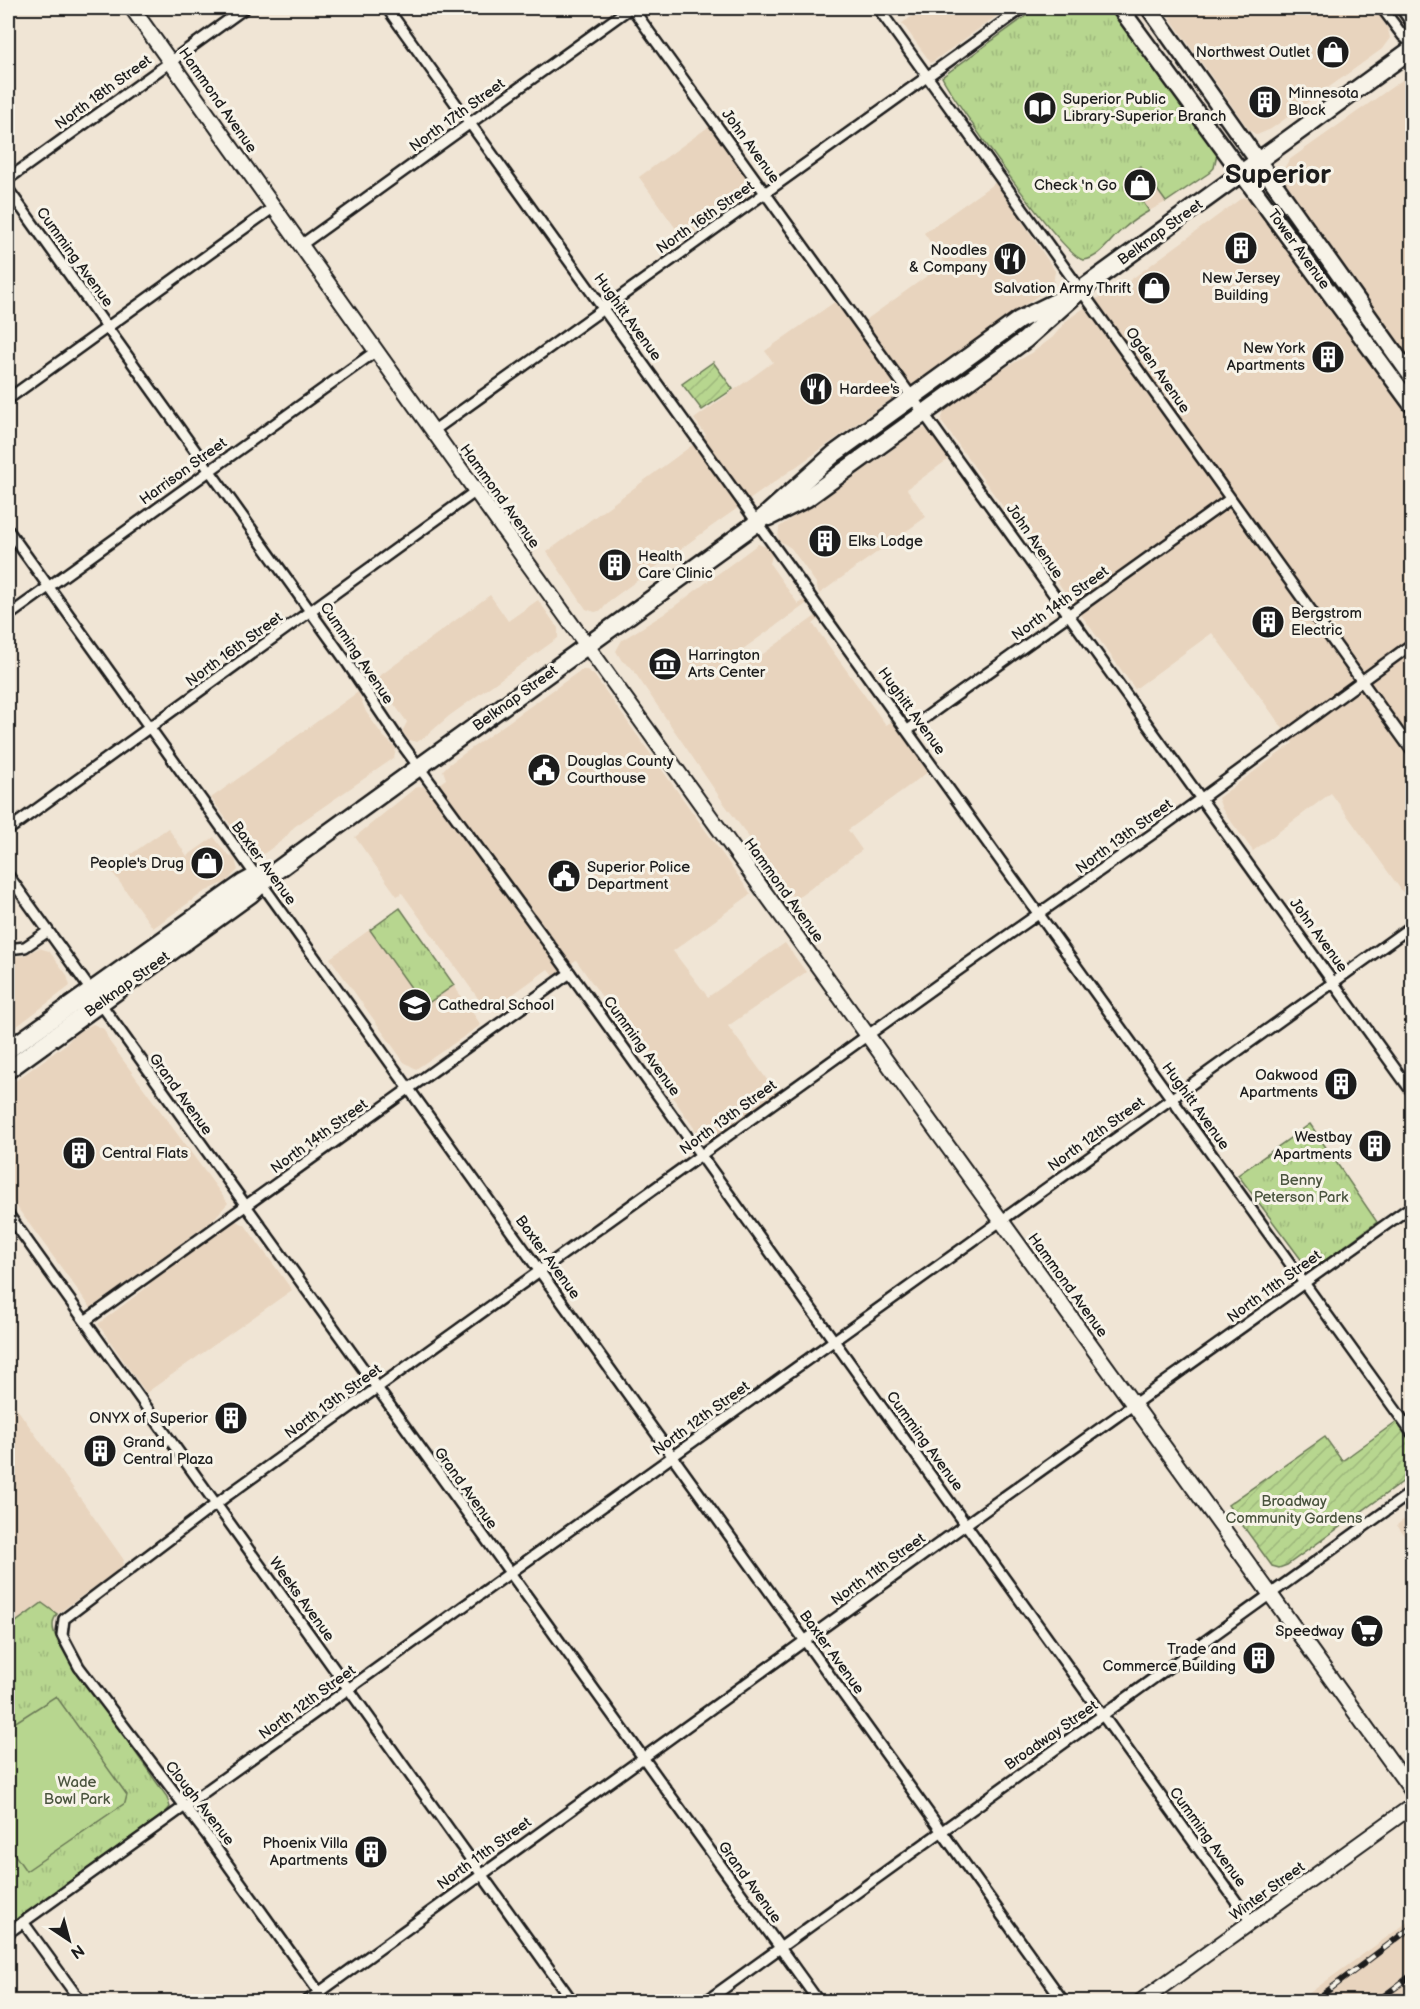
<svg xmlns="http://www.w3.org/2000/svg" width="1420" height="2009" viewBox="0 0 1420 2009" font-family="'Balsamiq Sans',sans-serif">
<defs>
<pattern id="industrial-furrows" width="10" height="10" patternUnits="userSpaceOnUse" patternTransform="scale(1.5)"><rect width="10" height="10" fill="#e8d4be"/><path d="M-1 1l2-2M0 10L10 0M9 11l2-2" fill="none" stroke="#c6b5a3"/></pattern>
<pattern id="grass-tufts" width="24" height="20" patternUnits="userSpaceOnUse" patternTransform="scale(1.5)"><rect width="24" height="20" fill="#b7d68f"/><path d="M3 7l-1-3M5 7V3M7 7l1-3M15 17l-1-3M17 17v-4M19 17l1-3" fill="none" stroke="#9db77b"/></pattern>
<pattern id="garden-furrows" width="10" height="10" patternUnits="userSpaceOnUse" patternTransform="scale(1.5)"><rect width="10" height="10" fill="#b7d68f"/><path d="M-1 1l2-2M0 10L10 0M9 11l2-2" fill="none" stroke="#9db77b"/></pattern>
</defs>
<rect width="100%" height="100%" fill="#f0e5d5"/>
<filter id="ink" filterUnits="userSpaceOnUse"><feTurbulence type="fractalNoise" baseFrequency=".0167" numOctaves="2"/><feDisplacementMap in="SourceGraphic" scale="12" xChannelSelector="R" yChannelSelector="G"/><feConvolveMatrix kernelMatrix="1 2 1 2 8 2 1 2 1" color-interpolation-filters="sRGB"/></filter>
<g filter="url(#ink)">
<g fill="#e8d4be">
<polygon points="925,8 1008,8 931,63 902,23"/>
<polygon points="1163,8 1374,8 1388,29 1390,38 1382,49 1271,129 1257,135 1249,130"/>
<polygon points="1412,73 1412,194 1403,201 1412,213 1412,364 1286,184 1282,172 1289,160"/>
<polygon points="711,125 753,189 750,194 684,240 639,177"/>
<polygon points="1140,166 1166,202 1149,211 1125,177"/>
<polygon points="996,182 1055,271 1053,285 708,529 609,601 602,610 595,612 586,609 547,552 706,435 694,419 773,362 765,351 836,301 856,327 945,263 924,233"/>
<polygon points="1243,197 1252,200 1258,206 1412,420 1412,905 1331,793 1253,851 1222,809 1218,798 1293,743 1256,691 1212,633 1135,689 941,421 945,408 990,376 1032,353 1053,337 1067,320 1111,289 1129,281"/>
<polygon points="924,428 931,431 950,458 907,489 926,517 819,594 816,583 791,548 778,540 779,527 888,453 905,436"/>
<polygon points="758,544 769,548 772,554 770,564 798,604 806,598 809,602 722,664 731,677 817,615 820,618 813,624 886,725 893,721 928,772 848,830 862,850 795,900 723,802 631,667 622,661 616,651 622,640 664,614"/>
<polygon points="490,595 508,621 538,600 558,628 558,638 449,716 425,737 417,742 409,740 402,732 407,722 378,682 373,685 370,683"/>
<polygon points="581,670 587,670 594,675 751,894 673,951 708,997 785,943 806,972 728,1026 778,1095 714,1139 708,1139 697,1132 576,960 554,976 548,969 488,1012 402,893 397,896 355,837 415,788 423,786 429,791 446,779 443,770 448,765"/>
<polygon points="358,692 366,712 383,736 396,748 394,758 294,827 284,839 258,858 250,856 241,839 211,798"/>
<polygon points="168,828 187,856 214,837 225,852 235,859 238,870 226,882 204,892 153,928 110,869"/>
<polygon points="400,908 481,1025 416,1069 404,1062 330,958"/>
<polygon points="39,948 49,951 67,975 70,986 8,1033 8,956 23,956"/>
<polygon points="93,1024 104,1029 109,1041 228,1203 212,1221 91,1308 8,1195 8,1086 66,1044 76,1033"/>
<polygon points="236,1221 245,1225 292,1290 146,1393 98,1324 150,1285 148,1282"/>
<polygon points="8,1396 124,1560 122,1567 57,1614 42,1603 15,1622 8,1612"/>
<polygon points="1412,1513 1412,1547 1397,1525"/>
<polygon points="1412,1919 1412,1986 1391,2001 1297,2002"/>
</g>
<polygon fill="url(#industrial-furrows)" points="1412,1986 1412,2001 1391,2001"/>
<g fill="url(#grass-tufts)" stroke="#6a7956" stroke-width="1.5">
<path d="M1037,8H1108L1122,21L1217,154L1214,168L1209,173L1166,202L1140,166L1126,177L1149,211C1140,216 1131,222 1123,229C1111,238 1101,258 1084,260C1066,261 954,101 942,77Z"/>
<polygon points="400,908 454,985 424,1006 370,930"/>
<polygon points="1310,1124 1377,1222 1319,1265 1309,1270 1238,1175"/>
<path d="M42,1603L57,1614C47,1627 58,1641 65,1653L167,1797L170,1807L166,1812L8,1926V1628Z"/>
</g>
<g fill="url(#garden-furrows)" stroke="#6a7956" stroke-width="1.5">
<polygon points="713,362 733,389 702,410 682,384"/>
<polygon points="1397,1421 1412,1444 1412,1475 1287,1565 1279,1568 1272,1566 1228,1505 1325,1437 1342,1461"/>
</g>
<polygon fill="#b7d68f" stroke="#6a7956" stroke-width="1.5" points="56,1696 127,1795 125,1803 26,1871 8,1845 8,1727"/>
<g fill="none" stroke-linecap="round" stroke-linejoin="round">
<defs>
<g id="street">
<polyline points="387,8 1412,1433"/>
<polyline points="632,8 1412,1092"/>
<polyline points="878,8 1412,751"/>
<polyline points="1382,8 1403,36 1412,44"/>
<polyline points="1401,8 1412,24"/>
<polyline points="8,179 245,8"/>
<polyline points="8,189 348,664 399,740 578,984 1251,1922"/>
<polyline points="301,245 630,8"/>
<polyline points="8,399 274,207"/>
<polyline points="433,431 1023,8"/>
<polyline points="8,530 1064,2002"/>
<polyline points="8,616 376,351"/>
<polyline points="908,730 1230,499"/>
<polyline points="8,830 476,491"/>
<polyline points="8,875 819,2002"/>
<polyline points="8,949 25,947 47,932"/>
<polyline points="8,1214 573,2002"/>
<polyline points="85,1321 570,973"/>
<polyline points="23,1922 81,2002"/>
<polyline points="8,1933 1412,926"/>
<polyline points="306,2002 966,1524 1412,1206"/>
<polyline points="326,2002 206,1834 79,1667 62,1635 64,1619 228,1495 957,971 1158,830 1412,644"/>
<polyline points="705,2002 1412,1492"/>
</g>
<g id="secondary">
<polyline points="132,8 503,529 1412,1791"/>
<polyline points="1140,2002 1412,1806"/>
</g>
<g id="primary">
<polyline points="1120,8 1412,405"/>
<polyline points="1149,8 1412,377"/>
</g>
<g id="highway">
<polyline points="1409,8 1412,9"/>
<polyline points="769,517 807,498 1025,340 1082,289 1412,49"/>
<polyline points="8,1050 243,883 256,876 272,874"/>
<polyline points="8,1070 251,894 272,874 314,843 758,522 834,454 1019,320 1082,289"/>
</g>
</defs>
<use href="#street" stroke="#1c1c1c" stroke-width="14"/>
<use href="#secondary" stroke="#1c1c1c" stroke-width="18"/>
<use href="#primary" stroke="#1c1c1c" stroke-width="20"/>
<use href="#highway" stroke="#1c1c1c" stroke-width="21"/>
<use href="#street" stroke="#f7f3e8" stroke-width="9"/>
<use href="#secondary" stroke="#f7f3e8" stroke-width="14"/>
<use href="#primary" stroke="#f7f3e8" stroke-width="15"/>
<use href="#highway" stroke="#f7f3e8" stroke-width="16"/>
<defs>
<g id="rail">
<polyline points="1313,2002 1412,1927"/>
<polyline points="1376,2002 1412,1975"/>
</g>
</defs>
<use href="#rail" stroke="#1c1c1c" stroke-width="6"/>
<use href="#rail" stroke="#f7f3e8" stroke-width="4" stroke-dasharray="11" stroke-linecap="butt"/>
</g>
</g>
<defs>
<symbol id="shop-disc" viewBox="-11 -11 22 22"><circle r="9.5" fill="#1c1c1c" stroke="#f7f3e8"/><path d="M-5-2.5h2.3a2.7 3.5 0 0 1 5.4 0H5L5.5 6h-11ZM-1.5-2.5h3a1.5 2.3 0 0 0-3 0Z" fill="#fff"/></symbol>
<symbol id="building-disc" viewBox="-11 -11 22 22"><circle r="9.5" fill="#1c1c1c" stroke="#f7f3e8"/><path d="M-4-6H4V6H1V3H-1V6H-4ZM-2.5-4.3h1.7v1.8h-1.7ZM.8-4.3h1.7v1.8H.8ZM-2.5-1h1.7V.8h-1.7ZM.8-1h1.7V.8H.8Z" fill="#fff"/></symbol>
<symbol id="library-disc" viewBox="-11 -11 22 22"><circle r="9.5" fill="#1c1c1c" stroke="#f7f3e8"/><path d="M-6-4Q-3-5.5-.7-3.5V5Q-3 3-6 4ZM6-4Q3-5.5 .7-3.5V5Q3 3 6 4Z" fill="#fff"/></symbol>
<symbol id="restaurant-disc" viewBox="-11 -11 22 22"><circle r="9.5" fill="#1c1c1c" stroke="#f7f3e8"/><path d="M-5-6h1v4h1v-4h1v4h1v-4h1v5L-1.5 .5V6h-2V.5L-5-1ZM5-6V6H3V1.5H1.5Q1.5-4 5-6Z" fill="#fff"/></symbol>
<symbol id="museum-disc" viewBox="-11 -11 22 22"><circle r="9.5" fill="#1c1c1c" stroke="#f7f3e8"/><path d="M0-6L6-3V-2H-6V-3ZM-5-1h2V3h-2ZM-1-1h2V3h-2ZM3-1h2V3H3ZM-6 4H6V6H-6Z" fill="#fff"/></symbol>
<symbol id="civic-disc" viewBox="-11 -11 22 22"><circle r="9.5" fill="#1c1c1c" stroke="#f7f3e8"/><path d="M-.6-6.5H3V-4.5H.6V-3L4-1V1h2V6H-6V1h2V-1L-.6-3ZM-1.2 2.5V6h2.4V2.5Z" fill="#fff"/></symbol>
<symbol id="school-disc" viewBox="-11 -11 22 22"><circle r="9.5" fill="#1c1c1c" stroke="#f7f3e8"/><path d="M0-5L7-2L0 1L-7-2ZM-4 1L0 2.5L4 1V4Q0 6-4 4Z" fill="#fff"/></symbol>
<symbol id="supermarket-disc" viewBox="-11 -11 22 22"><circle r="9.5" fill="#1c1c1c" stroke="#f7f3e8"/><path d="M-6-5.5h2.5l.6 2H6L4.5 2H-2.5L-4.4-4H-6ZM-1.5 3.2a1.3 1.3 0 1 0 .1 0ZM3 3.2a1.3 1.3 0 1 0 .1 0Z" fill="#fff"/></symbol>
</defs>
<g fill-rule="evenodd">
<use href="#shop-disc" x="1314" y="33" width="38" height="38"/>
<use href="#building-disc" x="1246" y="83" width="38" height="38"/>
<use href="#library-disc" x="1021" y="89" width="38" height="38"/>
<use href="#shop-disc" x="1121" y="166" width="38" height="38"/>
<use href="#building-disc" x="1222" y="229" width="38" height="38"/>
<use href="#restaurant-disc" x="991" y="240" width="38" height="38"/>
<use href="#shop-disc" x="1135" y="269" width="38" height="38"/>
<use href="#building-disc" x="1309" y="338" width="38" height="38"/>
<use href="#restaurant-disc" x="797" y="370" width="38" height="38"/>
<use href="#building-disc" x="806" y="522" width="38" height="38"/>
<use href="#building-disc" x="596" y="546" width="38" height="38"/>
<use href="#building-disc" x="1249" y="603" width="38" height="38"/>
<use href="#museum-disc" x="646" y="645" width="38" height="38"/>
<use href="#civic-disc" x="525" y="751" width="38" height="38"/>
<use href="#shop-disc" x="188" y="844" width="38" height="38"/>
<use href="#civic-disc" x="545" y="857" width="38" height="38"/>
<use href="#school-disc" x="396" y="986" width="38" height="38"/>
<use href="#building-disc" x="1322" y="1065" width="38" height="38"/>
<use href="#building-disc" x="1356" y="1127" width="38" height="38"/>
<use href="#building-disc" x="60" y="1134" width="38" height="38"/>
<use href="#building-disc" x="212" y="1399" width="38" height="38"/>
<use href="#building-disc" x="81" y="1432" width="38" height="38"/>
<use href="#supermarket-disc" x="1348" y="1612" width="38" height="38"/>
<use href="#building-disc" x="1240" y="1639" width="38" height="38"/>
<use href="#building-disc" x="352" y="1833" width="38" height="38"/>
</g>
<g text-anchor="middle" stroke-width="6" stroke-linejoin="round" paint-order="stroke">
<g font-size="15" fill="#1c1c1c" stroke="#f7f3e8" text-anchor="end">
<text x="1310" y="57">Northwest Outlet</text>
<text x="1288" y="98" text-anchor="start">Minnesota<tspan x="1288" dy="17">Block</tspan></text>
<text x="1063" y="104" text-anchor="start">Superior Public<tspan x="1063" dy="17">Library-Superior Branch</tspan></text>
<text x="1117" y="190">Check 'n Go</text>
<text x="987" y="255">Noodles<tspan x="987" dy="17">&amp; Company</tspan></text>
<text x="1241" y="283" text-anchor="middle">New Jersey<tspan x="1241" dy="17">Building</tspan></text>
<text x="1131" y="293">Salvation Army Thrift</text>
<text x="1305" y="353">New York<tspan x="1305" dy="17">Apartments</tspan></text>
<text x="839" y="394" text-anchor="start">Hardee's</text>
<text x="848" y="546" text-anchor="start">Elks Lodge</text>
<text x="638" y="561" text-anchor="start">Health<tspan x="638" dy="17">Care Clinic</tspan></text>
<text x="1291" y="618" text-anchor="start">Bergstrom<tspan x="1291" dy="17">Electric</tspan></text>
<text x="688" y="660" text-anchor="start">Harrington<tspan x="688" dy="17">Arts Center</tspan></text>
<text x="567" y="766" text-anchor="start">Douglas County<tspan x="567" dy="17">Courthouse</tspan></text>
<text x="184" y="868">People's Drug</text>
<text x="587" y="872" text-anchor="start">Superior Police<tspan x="587" dy="17">Department</tspan></text>
<text x="438" y="1010" text-anchor="start">Cathedral School</text>
<text x="1318" y="1080">Oakwood<tspan x="1318" dy="17">Apartments</tspan></text>
<text x="1352" y="1142">Westbay<tspan x="1352" dy="17">Apartments</tspan></text>
<text x="102" y="1158" text-anchor="start">Central Flats</text>
<text x="208" y="1423">ONYX of Superior</text>
<text x="123" y="1447" text-anchor="start">Grand<tspan x="123" dy="17">Central Plaza</tspan></text>
<text x="1344" y="1636">Speedway</text>
<text x="1236" y="1654">Trade and<tspan x="1236" dy="17">Commerce Building</tspan></text>
<text x="348" y="1848">Phoenix Villa<tspan x="348" dy="17">Apartments</tspan></text>
</g>
<g font-size="15" fill="#1c1c1c" stroke="#f7f3e8">
<text transform="translate(103 92) rotate(-36)" y="5">North 18th Street</text>
<text transform="translate(218 100) rotate(55)" y="5">Hammond Avenue</text>
<text transform="translate(457 115) rotate(-36)" y="5">North 17th Street</text>
<text transform="translate(751 146) rotate(54)" y="5">John Avenue</text>
<text transform="translate(705 217) rotate(-35)" y="5">North 16th Street</text>
<text transform="translate(1160 232) rotate(-36)" y="5">Belknap Street</text>
<text transform="translate(1299 249) rotate(54)" y="5">Tower Avenue</text>
<text transform="translate(75 257) rotate(54)" y="5">Cumming Avenue</text>
<text transform="translate(628 317) rotate(54)" y="5">Hughitt Avenue</text>
<text transform="translate(1158 370) rotate(55)" y="5">Ogden Avenue</text>
<text transform="translate(183 471) rotate(-36)" y="5">Harrison Street</text>
<text transform="translate(500 496) rotate(54)" y="5">Hammond Avenue</text>
<text transform="translate(1035 541) rotate(55)" y="5">John Avenue</text>
<text transform="translate(1060 603) rotate(-36)" y="5">North 14th Street</text>
<text transform="translate(234 649) rotate(-36)" y="5">North 16th Street</text>
<text transform="translate(357 653) rotate(56)" y="5">Cumming Avenue</text>
<text transform="translate(515 698) rotate(-36)" y="5">Belknap Street</text>
<text transform="translate(912 711) rotate(54)" y="5">Hughitt Avenue</text>
<text transform="translate(1124 836) rotate(-36)" y="5">North 13th Street</text>
<text transform="translate(264 863) rotate(54)" y="5">Baxter Avenue</text>
<text transform="translate(784 890) rotate(54)" y="5">Hammond Avenue</text>
<text transform="translate(1319 935) rotate(54)" y="5">John Avenue</text>
<text transform="translate(127 984) rotate(-36)" y="5">Belknap Street</text>
<text transform="translate(642 1046) rotate(54)" y="5">Cumming Avenue</text>
<text transform="translate(181 1094) rotate(54)" y="5">Grand Avenue</text>
<text transform="translate(1196 1106) rotate(54)" y="5">Hughitt Avenue</text>
<text transform="translate(728 1117) rotate(-36)" y="5">North 13th Street</text>
<text transform="translate(1096 1134) rotate(-36)" y="5">North 12th Street</text>
<text transform="translate(319 1136) rotate(-36)" y="5">North 14th Street</text>
<text transform="translate(548 1257) rotate(54)" y="5">Baxter Avenue</text>
<text transform="translate(1068 1285) rotate(54)" y="5">Hammond Avenue</text>
<text transform="translate(1274 1286) rotate(-36)" y="5">North 11th Street</text>
<text transform="translate(333 1401) rotate(-36)" y="5">North 13th Street</text>
<text transform="translate(701 1418) rotate(-36)" y="5">North 12th Street</text>
<text transform="translate(925 1441) rotate(54)" y="5">Cumming Avenue</text>
<text transform="translate(466 1488) rotate(54)" y="5">Grand Avenue</text>
<text transform="translate(878 1569) rotate(-36)" y="5">North 11th Street</text>
<text transform="translate(302 1599) rotate(54)" y="5">Weeks Avenue</text>
<text transform="translate(832 1652) rotate(54)" y="5">Baxter Avenue</text>
<text transform="translate(307 1702) rotate(-36)" y="5">North 12th Street</text>
<text transform="translate(1051 1735) rotate(-35)" y="5">Broadway Street</text>
<text transform="translate(200 1803) rotate(52)" y="5">Clough Avenue</text>
<text transform="translate(1208 1837) rotate(54)" y="5">Cumming Avenue</text>
<text transform="translate(484 1853) rotate(-36)" y="5">North 11th Street</text>
<text transform="translate(750 1882) rotate(54)" y="5">Grand Avenue</text>
<text transform="translate(1267 1891) rotate(-36)" y="5">Winter Street</text>
</g>
<g font-size="15" fill="#4a543e" stroke="#f7f3e8">
<text x="1301" y="1185">Benny<tspan x="1301" dy="17">Peterson Park</tspan></text>
<text x="1294" y="1506">Broadway<tspan x="1294" dy="17">Community Gardens</tspan></text>
<text x="77" y="1787">Wade<tspan x="77" dy="17">Bowl Park</tspan></text>
</g>
<g font-size="27" font-weight="bold" fill="#1c1c1c" stroke="#f7f3e8">
<text x="1278" y="183">Superior</text>
</g>
</g>
<rect width="1420" height="2009" fill="none" stroke="#f7f3e8" stroke-width="30"/>
<rect x="15" y="15" width="1390" height="1979" fill="none" stroke="#1c1c1c" stroke-width="2" filter="url(#ink)"/>
<g transform="translate(69 1940) rotate(144)" stroke="#f7f3e8" stroke-width="4.5" paint-order="stroke">
<path d="M0-4.5L10 22L0 15L-10 22Z" fill="#1c1c1c"/>
<text y="-9" font-size="16" font-weight="bold" text-anchor="middle" fill="#1c1c1c">N</text>
</g>
</svg>
